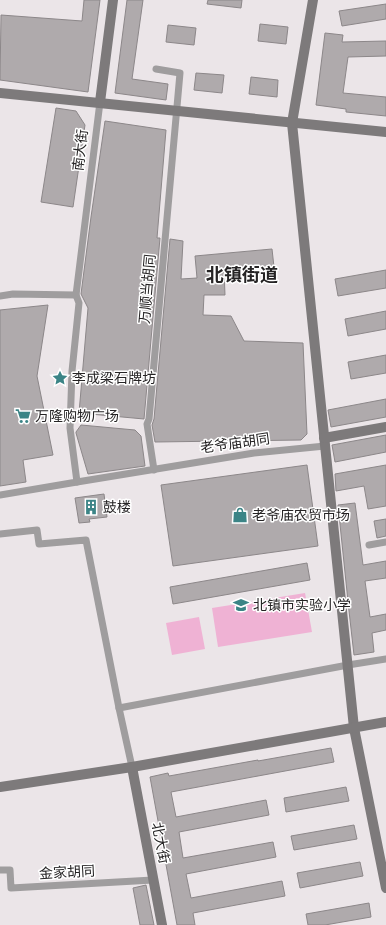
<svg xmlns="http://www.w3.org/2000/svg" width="386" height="925" viewBox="0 0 386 925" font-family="Signika,'Noto Sans SC',sans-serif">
<rect width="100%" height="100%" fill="#ebe5e8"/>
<g fill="#efb2d4">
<polygon points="305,593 312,632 218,647 212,608"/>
<polygon points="199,617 205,649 172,655 166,623"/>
</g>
<g fill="#afaaac" stroke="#8c8789">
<polygon points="84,0 100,0 88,92 0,80 1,15 82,21"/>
<polygon points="127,0 143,0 132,79 168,84 166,100 115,93"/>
<polygon points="208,0 242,0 241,8 207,4"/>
<polygon points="386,4 386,19 342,26 339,11"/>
<polygon points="260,24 288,27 286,44 258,41"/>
<polygon points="168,25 196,28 194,45 166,42"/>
<polygon points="325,33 343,35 342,42 386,41 386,56 348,57 343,93 386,97 386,116 346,112 346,109 316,105"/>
<polygon points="196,73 224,75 222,93 194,90"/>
<polygon points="251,77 278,80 277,97 249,94"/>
<polygon points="56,108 76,111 85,125 73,207 41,202"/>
<polygon points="105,121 166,130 157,238 160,238 144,419 79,413 88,308 81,294 91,217"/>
<polygon points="170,239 183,241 181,279 197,278 195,256 272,249 274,267 224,271 225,295 204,295 203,315 231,316 244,341 303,343 307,434 301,440 155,442 152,425 154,419"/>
<polygon points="386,270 386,288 338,296 335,279"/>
<polygon points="48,305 37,376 53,455 23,460 26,482 0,486 0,310"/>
<polygon points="386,311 386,329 348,336 345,319"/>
<polygon points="386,355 386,373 351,379 348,362"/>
<polygon points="386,399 386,417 331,427 328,410"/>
<polygon points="81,425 135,430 141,436 145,466 88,474 76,433 76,432"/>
<polygon points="386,435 386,452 335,462 332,445"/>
<polygon points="307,465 318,546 173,566 161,485"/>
<polygon points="386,465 386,506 368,509 364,486 336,491 335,474"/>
<polygon points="104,494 107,517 89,519 90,522 79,523 75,498"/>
<polygon points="355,503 363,565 386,561 386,578 365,581 370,617 386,614 386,630 372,633 374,652 354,655 349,611 338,505"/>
<polygon points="386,519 386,536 377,538 374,521"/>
<polygon points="307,563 310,580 173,604 170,587"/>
<polygon points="331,748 334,762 171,792 176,817 266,800 269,815 179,832 183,858 273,842 276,857 186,874 191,898 282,881 285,896 193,913 195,925 177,925 150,777 168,773 169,776 258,760 258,761"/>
<polygon points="346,787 349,801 286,812 284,798"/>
<polygon points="354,825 357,839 294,850 291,836"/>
<polygon points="360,862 363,876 300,888 297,873"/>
<polygon points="146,885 154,925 140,925 133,888"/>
<polygon points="369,903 371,917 325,925 308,925 306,914"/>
</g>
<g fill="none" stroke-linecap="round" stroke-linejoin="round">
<g stroke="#9f9d9e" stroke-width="7">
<polyline points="0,296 13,294 76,295"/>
<polyline points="154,470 147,424 149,419 180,73 156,69"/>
<polyline points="77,482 254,453 325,446"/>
<polyline points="0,495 77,482 70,428 72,371 79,303 76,295 100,102"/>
<polyline points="0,534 37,530 39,544 86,540 119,708 132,767"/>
<polyline points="369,545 386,542"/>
<polyline points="119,708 348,665 386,659"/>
<polyline points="0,870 10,870 11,888 153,880"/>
</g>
<g stroke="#7d7a7b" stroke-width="10">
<polyline points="313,0 292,123 354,728 386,888"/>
<path d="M0,93C129,105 257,120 386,132"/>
<polyline points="100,102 113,0"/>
<polyline points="324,438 386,427"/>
<polyline points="132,767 162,925"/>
<polyline points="0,787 132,767 386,722"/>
</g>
</g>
<defs>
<symbol id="sight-bare" viewBox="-9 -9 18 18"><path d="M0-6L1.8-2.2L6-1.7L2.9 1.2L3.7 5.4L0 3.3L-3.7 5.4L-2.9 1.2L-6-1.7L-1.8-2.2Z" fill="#3b8486" stroke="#fff" stroke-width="2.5" paint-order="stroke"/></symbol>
<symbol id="supermarket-bare" viewBox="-9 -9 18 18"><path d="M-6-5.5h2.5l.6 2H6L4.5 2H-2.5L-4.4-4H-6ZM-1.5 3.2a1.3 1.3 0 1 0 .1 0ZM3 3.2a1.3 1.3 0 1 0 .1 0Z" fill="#3b8486" stroke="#fff" stroke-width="2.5" paint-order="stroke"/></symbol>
<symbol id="building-bare" viewBox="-9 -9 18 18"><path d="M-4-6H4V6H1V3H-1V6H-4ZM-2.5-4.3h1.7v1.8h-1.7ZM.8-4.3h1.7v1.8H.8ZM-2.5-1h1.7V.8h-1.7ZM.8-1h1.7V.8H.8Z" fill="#3b8486" stroke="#fff" stroke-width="2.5" paint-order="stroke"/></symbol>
<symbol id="shop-bare" viewBox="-9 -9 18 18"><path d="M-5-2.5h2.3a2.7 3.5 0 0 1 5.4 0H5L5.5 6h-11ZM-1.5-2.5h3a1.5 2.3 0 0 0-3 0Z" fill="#3b8486" stroke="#fff" stroke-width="2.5" paint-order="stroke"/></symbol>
<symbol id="school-bare" viewBox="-9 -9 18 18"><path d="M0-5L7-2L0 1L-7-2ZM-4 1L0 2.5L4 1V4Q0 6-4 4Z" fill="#3b8486" stroke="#fff" stroke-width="2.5" paint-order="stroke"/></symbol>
</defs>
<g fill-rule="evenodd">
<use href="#sight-bare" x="49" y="367" width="22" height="22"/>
<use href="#supermarket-bare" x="12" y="405" width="22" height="22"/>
<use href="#building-bare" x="80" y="496" width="22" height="22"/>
<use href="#shop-bare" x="229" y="504" width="22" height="22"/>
<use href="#school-bare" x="230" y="594" width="22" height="22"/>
</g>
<g text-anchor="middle" stroke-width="3" stroke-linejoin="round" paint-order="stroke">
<g font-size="14" fill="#252324" stroke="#fff">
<text transform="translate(80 150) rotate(-83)" y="5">南大街</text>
<text transform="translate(147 289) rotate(-85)" y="5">万顺当胡同</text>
<text transform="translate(235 443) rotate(-8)" y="5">老爷庙胡同</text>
<text transform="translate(161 843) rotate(79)" y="5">北大街</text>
<text transform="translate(67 872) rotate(-3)" y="5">金家胡同</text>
</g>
<g font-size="14" fill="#252324" stroke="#fff" text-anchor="start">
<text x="72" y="383">李成梁石牌坊</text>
<text x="35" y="421">万隆购物广场</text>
<text x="103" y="512">鼓楼</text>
<text x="252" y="520">老爷庙农贸市场</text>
<text x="253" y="610">北镇市实验小学</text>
</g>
<g font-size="18" font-weight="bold" fill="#252324" stroke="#fff">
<text x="242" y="281">北镇街道</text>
</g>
</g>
</svg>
